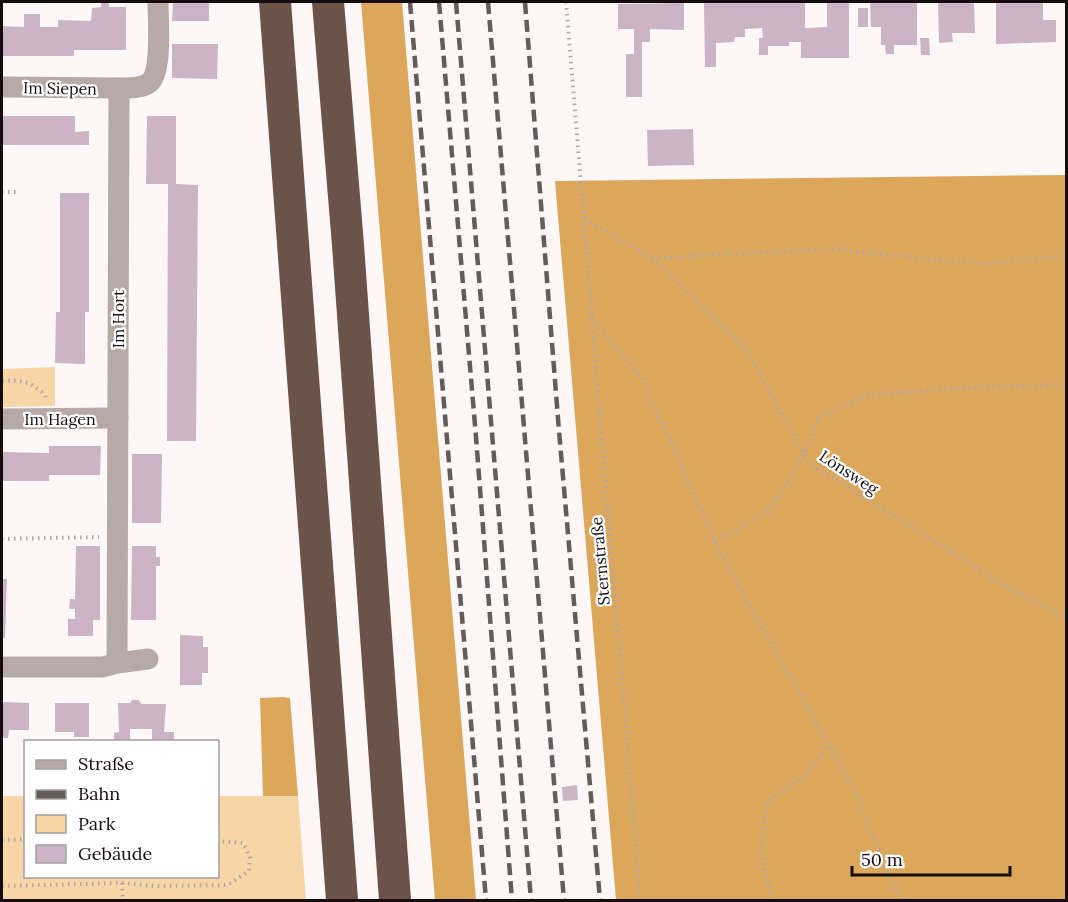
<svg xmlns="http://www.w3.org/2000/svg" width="1068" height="902" viewBox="0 0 1068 902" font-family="Lora,serif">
<rect width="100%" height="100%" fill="#fdf7f8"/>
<g fill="#f7d5a7">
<polygon points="55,367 55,406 2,407 2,369"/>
<polygon points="2,796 25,796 26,876 218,876 218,796 298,796 306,900 2,900"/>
</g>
<g fill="#dca75b">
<polygon points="361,2 402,2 476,900 435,900"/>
<polygon points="1066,175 1066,900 616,900 555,181"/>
<polygon points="283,697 290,698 298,796 263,796 260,698"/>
</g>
<g fill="#cbb4c5">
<polygon points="101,2 109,2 109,7 126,7 126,50 74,50 74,56 2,56 2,26 24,27 24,14 40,14 40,27 58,27 58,20 91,21 92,8 101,7"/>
<polygon points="173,2 209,2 209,21 172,21"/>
<polygon points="805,2 805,28 827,27 827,2 849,2 849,58 801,58 801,42 789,42 789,46 768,46 768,55 759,55 759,38 763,38 762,28 745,29 745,37 735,37 734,42 716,43 716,67 705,67 704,3"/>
<polygon points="870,2 917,2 917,45 894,45 894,54 886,54 885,45 881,45 881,27 871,27"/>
<polygon points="938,2 974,2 975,33 952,33 953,42 939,43"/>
<polygon points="996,2 1043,2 1043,20 1056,20 1056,42 996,44"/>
<polygon points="684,3 684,30 650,29 650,42 642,42 642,97 626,97 626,54 634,54 634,29 618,29 618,4"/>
<rect x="858" y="8" width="10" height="19"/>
<polygon points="920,38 929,38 930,55 921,55"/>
<polygon points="172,44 218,44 217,79 172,78"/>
<polygon points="2,116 75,116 75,132 89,131 89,145 2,145"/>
<polygon points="147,116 176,116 176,184 198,185 196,441 167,441 168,184 146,184"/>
<polygon points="693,129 694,165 648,166 647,130"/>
<polygon points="60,193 89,193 89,312 85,312 85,364 55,363 56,312 60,312"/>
<polygon points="49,446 101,446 100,475 49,475 49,481 2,481 2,452 49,453"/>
<polygon points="132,454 162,454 161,523 132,523"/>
<polygon points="76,546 100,546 100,620 93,620 93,636 68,636 68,619 75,619 75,609 69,609 70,599 75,599"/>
<polygon points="132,546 156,546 156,557 160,557 160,566 156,566 156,620 131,620"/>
<polygon points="2,579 7,579 5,638 2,638"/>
<polygon points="180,635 203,636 203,647 208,647 208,673 202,673 202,685 180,685"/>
<polygon points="132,700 139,700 141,704 166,704 164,732 174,732 174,742 152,742 152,729 130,729 130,742 114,742 114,733 119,732 118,703 130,703"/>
<polygon points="2,702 29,703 29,730 9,730 8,738 2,738"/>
<polygon points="55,703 89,703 89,737 74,737 74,732 55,732"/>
<polygon points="577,785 578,800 563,801 562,787"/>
</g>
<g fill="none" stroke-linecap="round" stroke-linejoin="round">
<g stroke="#aea7a8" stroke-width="4" stroke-dasharray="1.5 4.5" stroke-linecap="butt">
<polyline points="566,2 640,900"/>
<polyline points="2,192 18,192"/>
<polyline points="585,219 652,258 832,249 979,264 1066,256"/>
<polyline points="652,258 744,347 810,463 1017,593 1066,617"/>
<polyline points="592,318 642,378 720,553 856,793 893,885 903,900"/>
<path d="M2,381C20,379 32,382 45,395L46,399"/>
<polyline points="2,539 99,537"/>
<polyline points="715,542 770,510 805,453 818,418 867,395 979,387 1066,385"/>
<polyline points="2,840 26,839"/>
<polyline points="122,883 123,900"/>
<polyline points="2,886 122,883 155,886 228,885 249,871 250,857 243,843 218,841"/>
<polyline points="771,900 761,850 767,801 807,775 828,743"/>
</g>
<g stroke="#b7aaa6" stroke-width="21">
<path d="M2,87L119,88C129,88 144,89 151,81C162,68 158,19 158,2"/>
<polyline points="2,419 118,418"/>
<polyline points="117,663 119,88"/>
<polyline points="2,667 103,667 117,663 148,659"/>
</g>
<g stroke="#6b534a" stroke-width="32">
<polyline points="275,2 342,900"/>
<polyline points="328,2 348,245 395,900"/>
</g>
<g stroke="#635b5c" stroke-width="4.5" stroke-dasharray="12 6" stroke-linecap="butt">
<polyline points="410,2 486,900"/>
<polyline points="439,2 476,437 512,900"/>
<polyline points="456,2 531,900"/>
<polyline points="488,2 564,900"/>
<polyline points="525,2 559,431 600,900"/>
</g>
</g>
<g text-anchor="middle" stroke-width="4.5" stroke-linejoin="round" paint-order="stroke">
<g font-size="16" fill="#160c0d" stroke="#fff">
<text transform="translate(60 88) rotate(1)" y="6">Im Siepen</text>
<text transform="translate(118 319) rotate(-90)" y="6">Im Hort</text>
<text x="60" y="425">Im Hagen</text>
<text transform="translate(849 472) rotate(33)" y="6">Lönsweg</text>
<text transform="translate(600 561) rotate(-95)" y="6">Sternstraße</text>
</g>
</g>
<rect width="1068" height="902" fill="none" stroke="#160c0d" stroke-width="6"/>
<rect x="24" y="740" width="195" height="138" fill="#ffffff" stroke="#a29e9e" stroke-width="1.5"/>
<rect x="36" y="760" width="30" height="9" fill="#b7aaa6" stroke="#a29e9e" stroke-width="1.5"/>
<text x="78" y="770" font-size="18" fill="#160c0d">Straße</text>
<rect x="36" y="790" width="30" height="9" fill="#635b5c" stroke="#a29e9e" stroke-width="1.5"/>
<text x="78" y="800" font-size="18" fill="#160c0d">Bahn</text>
<rect x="36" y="815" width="30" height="18" fill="#f7d5a7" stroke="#a29e9e" stroke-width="1.5"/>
<text x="78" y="830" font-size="18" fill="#160c0d">Park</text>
<rect x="36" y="845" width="30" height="18" fill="#cbb4c5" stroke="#a29e9e" stroke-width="1.5"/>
<text x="78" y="860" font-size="18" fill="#160c0d">Gebäude</text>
<path d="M852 866v9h158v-9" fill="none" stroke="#160c0d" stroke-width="3"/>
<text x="861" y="866" font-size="18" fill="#160c0d" stroke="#ffffff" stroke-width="4.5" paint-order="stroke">50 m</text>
</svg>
